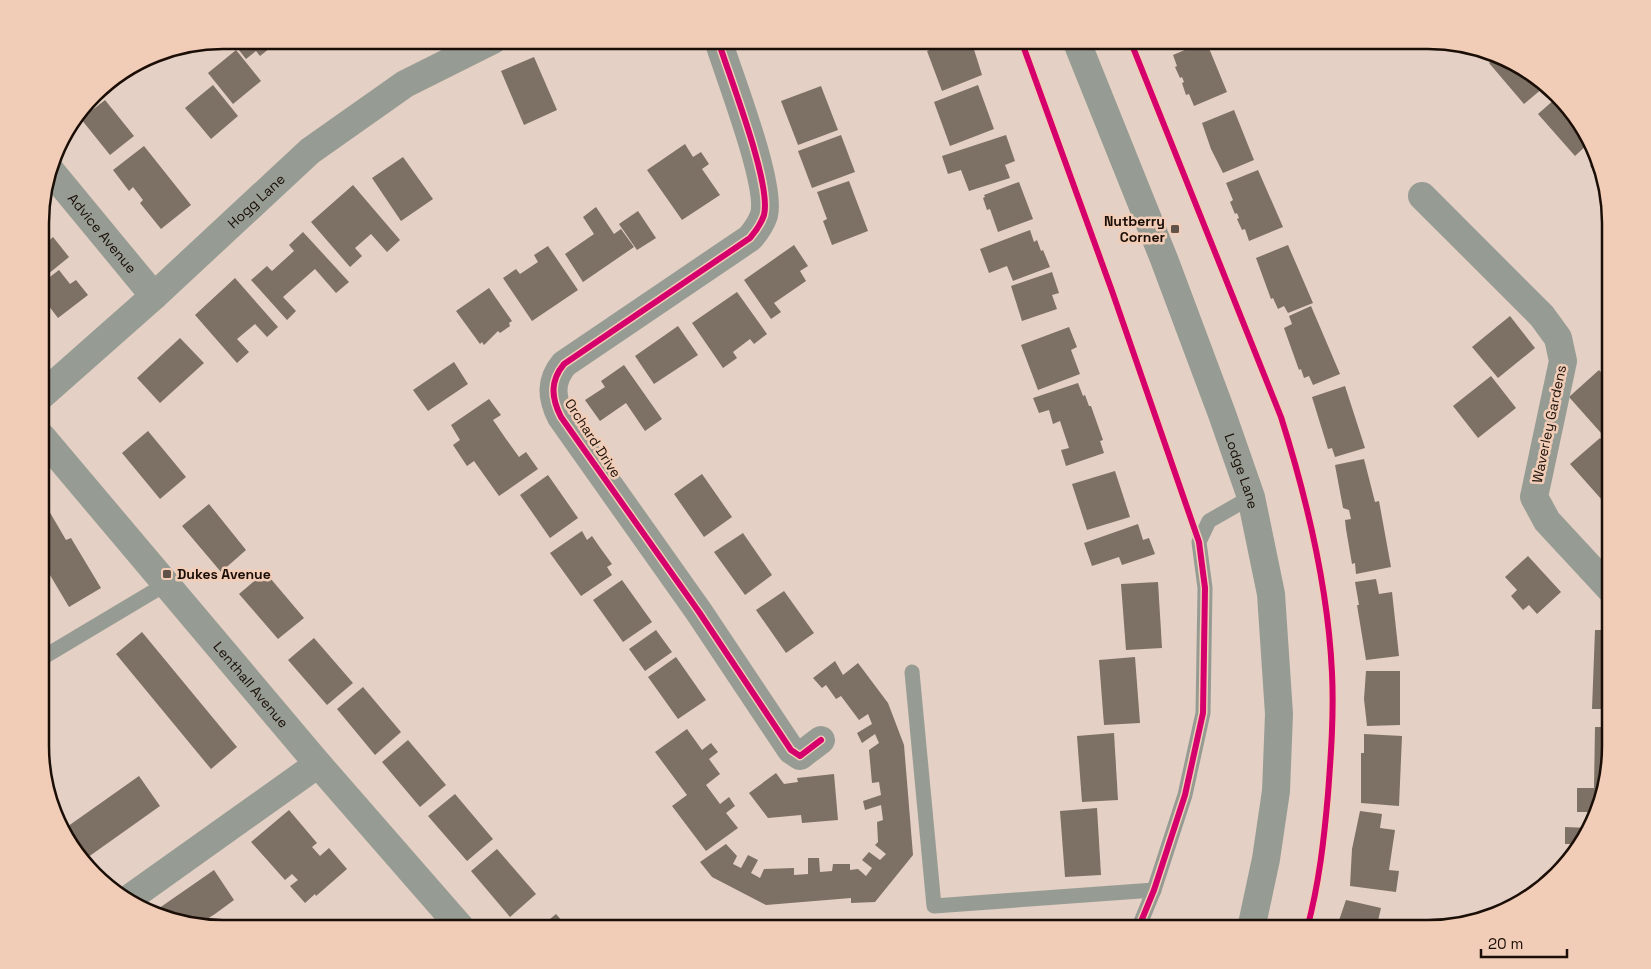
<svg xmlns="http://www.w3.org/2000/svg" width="1651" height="969" viewBox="0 0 1651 969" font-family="'Space Grotesk',sans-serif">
<rect width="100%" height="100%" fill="#e4d0c4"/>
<g fill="#7d7064">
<polygon points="231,40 280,40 260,56 256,51 246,59"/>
<polygon points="922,40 943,40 925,47"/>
<polygon points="955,40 971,40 982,75 942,91 927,51"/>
<polygon points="1206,41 1227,92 1194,106 1189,94 1186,95 1182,83 1184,82 1182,77 1180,78 1175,67 1177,66 1173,55"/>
<polygon points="236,50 261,81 233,104 208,73"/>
<polygon points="534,57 557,110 524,125 501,71"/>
<polygon points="1495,58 1520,65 1543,88 1524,104 1489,63"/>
<polygon points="213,85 238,116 211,139 185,108"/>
<polygon points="978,85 994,129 950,146 934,102"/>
<polygon points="821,86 838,130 798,145 781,101"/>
<polygon points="1555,99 1586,131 1590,142 1575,156 1538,114"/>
<polygon points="105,100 134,136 110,155 81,119"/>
<polygon points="1234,110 1254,160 1223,173 1211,149 1202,123"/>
<polygon points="841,135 855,172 812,188 798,151"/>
<polygon points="1006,135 1015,161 1005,165 1010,178 969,191 961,170 948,174 942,156"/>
<polygon points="685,144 693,157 701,152 709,164 702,169 720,195 682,220 647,170"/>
<polygon points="144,146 191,205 161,229 140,203 143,200 133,187 129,191 113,170"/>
<polygon points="403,157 433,199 401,221 372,178"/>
<polygon points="1596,161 1597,167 1601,178 1590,166"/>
<polygon points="1258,170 1283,227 1249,241 1245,229 1242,230 1237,219 1239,218 1237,213 1235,214 1230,202 1233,200 1226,183"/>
<polygon points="849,181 868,231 832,245 823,221 827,219 817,192"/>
<polygon points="1019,182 1033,219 998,232 990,209 987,210 983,198 985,197 984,195"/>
<polygon points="353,185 400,240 387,252 371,234 355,248 362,256 350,267 311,222"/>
<polygon points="42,199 49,208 42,215"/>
<polygon points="596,207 614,234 621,229 634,247 583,282 565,254 594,234 583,217"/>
<polygon points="638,211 656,238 637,250 619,224"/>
<polygon points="1030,230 1034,242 1037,240 1041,251 1043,250 1050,267 1013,281 1007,266 989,273 980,249"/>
<polygon points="303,232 349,282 336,293 315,269 283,297 296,311 287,320 251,280 267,266 272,271 294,251 289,245"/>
<polygon points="53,237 69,257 42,279 42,247"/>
<polygon points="794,245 808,266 800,271 806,281 774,303 781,312 771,319 744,280"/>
<polygon points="1288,245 1313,303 1288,313 1284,306 1278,309 1273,298 1271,299 1256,258"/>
<polygon points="548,246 578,290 532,321 503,278 516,269 520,274 538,262 534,255"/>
<polygon points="59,270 70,284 76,280 88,295 58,318 42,297 42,283"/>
<polygon points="1052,272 1059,293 1052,295 1057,309 1022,321 1011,286"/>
<polygon points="235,278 278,327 267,337 255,324 237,339 249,352 237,363 195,315"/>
<polygon points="489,288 512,321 509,323 510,326 500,333 498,331 484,345 482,342 480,344 456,311"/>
<polygon points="737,292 767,334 754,344 750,339 733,352 737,358 723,368 692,323"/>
<polygon points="1311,306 1340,374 1313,385 1309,376 1304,378 1301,369 1299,370 1284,328 1292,324 1289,316"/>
<polygon points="1510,316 1535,348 1498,378 1472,347"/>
<polygon points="678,326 698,355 654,384 635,356"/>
<polygon points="1069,327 1077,347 1071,350 1080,374 1038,390 1021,345"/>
<polygon points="180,338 204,363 160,403 137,378"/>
<polygon points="454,362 468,384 428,411 413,390"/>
<polygon points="624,365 662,419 645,431 626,403 600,421 585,400 605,387 601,381"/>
<polygon points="1599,370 1611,383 1611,424 1601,433 1569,397"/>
<polygon points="1491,376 1516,408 1478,438 1453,406"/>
<polygon points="1078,383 1083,396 1085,395 1089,406 1091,406 1103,440 1100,441 1104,453 1066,466 1061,450 1069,448 1060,421 1053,424 1049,410 1039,413 1033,398"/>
<polygon points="1345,386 1365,448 1335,457 1332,448 1328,449 1312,397"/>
<polygon points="489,399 501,415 493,420 506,439 519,457 526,452 538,469 499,496 474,461 467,466 453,445 460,440 451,425"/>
<polygon points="148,431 186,477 160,499 122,453"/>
<polygon points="1600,438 1611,450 1611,493 1602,500 1570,464"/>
<polygon points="1364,459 1375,502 1379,501 1391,567 1356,574 1355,563 1352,564 1346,529 1345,520 1351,519 1349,510 1343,508 1335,465"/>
<polygon points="1115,471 1130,517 1087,530 1072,484"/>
<polygon points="702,474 732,517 704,537 674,494"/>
<polygon points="548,475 578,518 550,538 520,495"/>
<polygon points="45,504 66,540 71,538 101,588 69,607 47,570 45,571 42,566 42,506"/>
<polygon points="209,504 246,550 221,572 182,526"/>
<polygon points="1138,524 1143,540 1149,538 1155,554 1122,565 1119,557 1092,566 1084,543"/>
<polygon points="582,531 587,540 592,536 601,549 612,564 607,567 612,575 581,596 550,553"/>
<polygon points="743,533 772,575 745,595 714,552"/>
<polygon points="1528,556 1561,592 1537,614 1529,605 1523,610 1511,596 1517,590 1505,577"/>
<polygon points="265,572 304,618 278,639 239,594"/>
<polygon points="1376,579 1379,594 1392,592 1399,656 1366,660 1357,605 1359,605 1355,582"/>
<polygon points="622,580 652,622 623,642 593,600"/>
<polygon points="1158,582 1162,648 1126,650 1121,584"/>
<polygon points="784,591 814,633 786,653 756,610"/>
<polygon points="656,630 672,652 645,671 629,649"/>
<polygon points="1595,630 1610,630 1611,709 1592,709"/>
<polygon points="142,632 237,747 211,769 116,654"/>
<polygon points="314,638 353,683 327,705 288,660"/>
<polygon points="676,657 706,700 678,719 648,677"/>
<polygon points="1135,657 1140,723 1104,725 1099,660"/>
<polygon points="835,661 843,675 858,663 888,703 904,745 913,855 875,902 851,903 851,898 766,905 712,877 700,862 726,844 737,856 733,864 741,868 748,855 758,860 751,873 760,878 764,869 794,868 794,875 808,874 808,858 819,858 820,872 832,871 833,864 850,864 850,870 858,869 866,876 872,868 862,860 869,852 880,860 886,854 875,845 878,842 877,822 883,820 881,805 865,810 863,801 881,795 879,782 872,783 869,750 879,743 875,734 862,743 857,733 872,724 868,714 859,720 841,696 836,699 826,685 822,688 813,678"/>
<polygon points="1366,671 1400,671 1400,725 1367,726 1364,699"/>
<polygon points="363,687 401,732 375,755 337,709"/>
<polygon points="1595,727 1611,727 1611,758 1594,812 1577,812 1577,788 1594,788"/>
<polygon points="687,729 702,750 711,743 718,752 709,759 720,774 706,785 720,804 729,797 735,806 726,813 738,828 706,851 672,806 687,795 655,752"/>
<polygon points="1114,733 1118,800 1082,802 1077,736"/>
<polygon points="1364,734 1402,736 1399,806 1361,803 1361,753 1364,753"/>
<polygon points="408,740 446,785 420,807 382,762"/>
<polygon points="776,773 784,784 798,782 797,778 834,774 838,820 802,823 801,815 768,818 749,793"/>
<polygon points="139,776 160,806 84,860 71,847 64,829"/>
<polygon points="455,794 493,839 467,861 428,816"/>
<polygon points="1097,808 1101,875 1065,877 1060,811"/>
<polygon points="289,810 317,843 312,847 320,856 329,848 347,869 316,896 315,894 305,903 290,886 298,880 292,874 285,880 251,842"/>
<polygon points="1360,811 1382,814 1380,828 1395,830 1389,870 1399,871 1396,892 1350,886 1352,849"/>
<polygon points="1565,827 1589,828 1586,838 1580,844 1565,844"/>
<polygon points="497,849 536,894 510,917 471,871"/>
<polygon points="214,870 234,900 215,914 201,923 155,911"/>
<polygon points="1346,900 1381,908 1376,929 1336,929"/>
<polygon points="556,914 569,929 538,929"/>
<polygon points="399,919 407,929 387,929"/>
</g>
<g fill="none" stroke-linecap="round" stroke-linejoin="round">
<g stroke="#969c93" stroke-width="15">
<polyline points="42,658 166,584"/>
<polyline points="912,672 934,906 1154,890"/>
<polyline points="1138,929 1154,890 1185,795 1203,713 1205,588 1199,542 1209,521 1251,497"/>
</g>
<g stroke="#969c93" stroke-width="28">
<path d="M718,40C729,76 772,184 764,215C761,224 756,231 750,238L564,364C550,381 551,397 561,417L699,612L791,750L800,756L821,740"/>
<path id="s1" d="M50,170L154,296"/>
<polyline points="1422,196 1542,316 1558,338 1563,361 1534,497 1547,521 1611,590"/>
<path id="s2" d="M42,395L154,296L310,151L405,84L493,40"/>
<path id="s3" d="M42,437L318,764L462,929"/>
<polyline points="127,900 318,764"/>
</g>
<path stroke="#969c93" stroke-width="28" id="s4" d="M1076,40L1164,259L1222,414L1251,497L1271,594L1279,714L1276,791L1266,859L1251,929"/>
<defs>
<g id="cycleway">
<path d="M718,40C729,76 772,184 764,215C761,224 756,231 750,238L564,364C550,381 551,397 561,417L699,612L791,750L800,756L821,740"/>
<polyline points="1021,40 1112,291 1199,542 1205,588 1203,713 1185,795 1154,890 1138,929"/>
<path d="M1130,40L1281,417C1307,499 1328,586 1332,673C1334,713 1331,754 1328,794C1324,840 1319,884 1307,929"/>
</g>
</defs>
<use href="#cycleway" stroke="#f1cdb7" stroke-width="9"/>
<use href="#cycleway" stroke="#d6006c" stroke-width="6"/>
</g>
<g fill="#615249" stroke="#f1cdb7" stroke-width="2">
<rect x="1170" y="224" width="10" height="10" rx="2.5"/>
<rect x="162" y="569" width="10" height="10" rx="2.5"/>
</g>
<g text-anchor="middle" stroke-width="5" stroke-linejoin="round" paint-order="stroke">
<g font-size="14" fill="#1a0e07" stroke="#f1cdb7">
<text dy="5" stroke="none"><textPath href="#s2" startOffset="289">Hogg Lane</textPath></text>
<text dy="5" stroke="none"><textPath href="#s1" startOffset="82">Advice Avenue</textPath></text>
<text transform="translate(1549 424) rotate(-78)" y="5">Waverley Gardens</text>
<text transform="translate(593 438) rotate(57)" y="5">Orchard Drive</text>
<text dy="5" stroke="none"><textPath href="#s4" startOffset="462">Lodge Lane</textPath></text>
<text dy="5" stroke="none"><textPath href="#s3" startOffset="324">Lenthall Avenue</textPath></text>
</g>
<g font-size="14" font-weight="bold" fill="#1a0e07" stroke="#f1cdb7" text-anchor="end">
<text x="1165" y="226">Nutberry<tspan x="1165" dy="16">Corner</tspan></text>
<text x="177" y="579" text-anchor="start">Dukes Avenue</text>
</g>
</g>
<path d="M0 0H1651V969H0ZM223 49H1428A174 174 0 0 1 1602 223V746A174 174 0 0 1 1428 920H223A174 174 0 0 1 49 746V223A174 174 0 0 1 223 49Z" fill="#f1cdb7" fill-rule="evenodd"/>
<path fill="none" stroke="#1a0e07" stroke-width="2.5" d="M223 49H1428A174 174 0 0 1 1602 223V746A174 174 0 0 1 1428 920H223A174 174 0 0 1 49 746V223A174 174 0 0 1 223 49Z"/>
<path d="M1481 949v8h86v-8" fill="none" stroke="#1a0e07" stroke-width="2.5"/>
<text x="1488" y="949" font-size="15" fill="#1a0e07" stroke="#f1cdb7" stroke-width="4" paint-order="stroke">20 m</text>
</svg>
